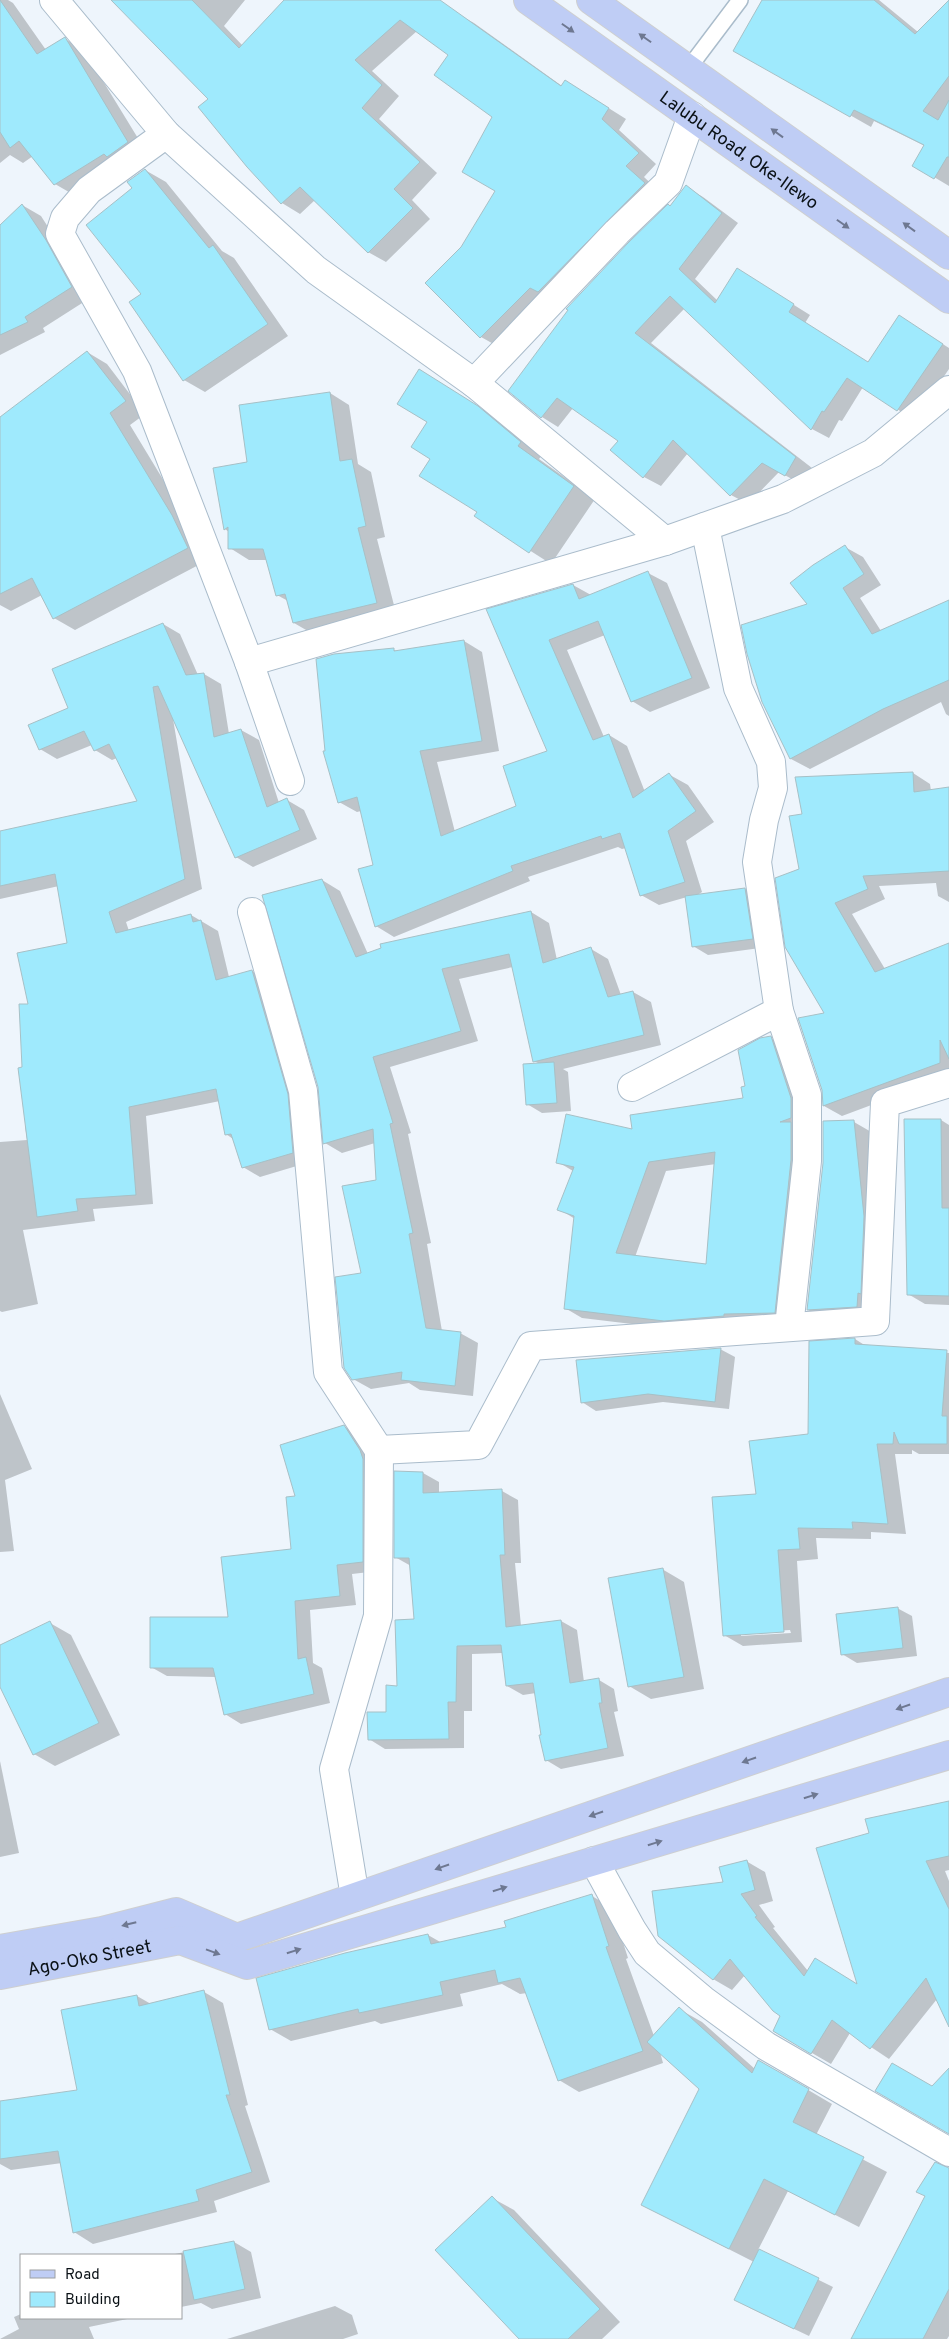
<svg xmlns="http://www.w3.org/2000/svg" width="949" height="2339" viewBox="0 0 949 2339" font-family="Overpass,sans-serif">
<rect width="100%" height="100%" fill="#eef5fc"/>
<g fill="#0003" fill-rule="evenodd">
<polygon points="0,0 8,0 13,3 46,50 65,39 84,50 147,153 74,195 55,184 33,156 23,163 10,155 0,163"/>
<polygon points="120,0 245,0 224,26 243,46 286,0 431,0 474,23 562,86 583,92 626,119 619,130 656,164 644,177 662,194 499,347 481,337 462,248 497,191 494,116 450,55 417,31 372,71 399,96 379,119 437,173 412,200 430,219 386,262 368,252 315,200 300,214 282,203 248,166 210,99"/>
<polygon points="763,0 879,0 918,32 949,0 949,186 914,165 925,146 874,121 871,127 735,50"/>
<polygon points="145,170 166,182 222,251 234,258 288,336 205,392 184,380 142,294 134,188"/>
<polygon points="686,187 703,197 738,223 695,279 718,301 754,280 810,315 805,323 868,363 900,317 949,348 949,369 914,420 863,387 842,421 839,420 829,438 812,429 685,308 651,343 812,468 803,485 779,472 748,504 731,495 688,453 661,486 644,477 620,440 573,408 558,427 542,417 671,207"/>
<polygon points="22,205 41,216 64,252 90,298 43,328 45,332 0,355 0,227"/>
<polygon points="87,352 107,364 145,414 130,425 193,529 208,560 75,630 54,618 42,595 11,611 0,605 0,441"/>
<polygon points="440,383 499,420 542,455 539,459 595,499 551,564 476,516 479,512 428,422"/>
<polygon points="330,393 349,405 358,464 371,472 385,537 377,539 396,613 313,634 294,623 288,601 277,595 268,560 249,560 230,548 229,532 225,529 249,463"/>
<polygon points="845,547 863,557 881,585 860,598 881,631 949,601 949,716 946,714 941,702 810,769 791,759 763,701 809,604"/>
<polygon points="648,573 667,583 710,688 650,712 632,701 605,635 567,650 604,737 609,735 627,746 645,792 670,775 688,785 714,822 686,841 702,892 696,896 745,889 759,898 767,947 708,955 693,946 687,897 659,905 641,895 626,848 622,849 618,847 528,877 530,881 394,937 376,926 375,866 361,811 357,812 339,802 394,650 398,652 464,641 482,652 499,751 437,762 455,832 518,806 549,752 488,610 573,585 591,595"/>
<polygon points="163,624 180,634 198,675 204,674 221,684 229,734 241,730 259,740 279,803 287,800 304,810 317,839 253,867 236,857 173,719 202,889 126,922 129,931 191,915 218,931 229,977 252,971 269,981 310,1162 260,1177 243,1167 233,1139 226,1134 220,1101 146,1116 153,1204 93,1209 95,1221 23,1230 38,1304 2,1312 0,1311 0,1142 27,1140 25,1126 28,1125 24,1068 29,1005 68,944 59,886 0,899 0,832 139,802 117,758 112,760 95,750 92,745 57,759 40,749 70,709"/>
<polygon points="913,773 930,784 931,791 949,788 949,902 938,896 936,883 879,886 885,899 852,914 885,969 949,944 949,1076 842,1116 824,1106 826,1014 800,869 803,815"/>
<polygon points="322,880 340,891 368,954 531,912 549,923 557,960 591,949 608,959 621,995 633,992 651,1002 661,1045 563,1069 568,1072 571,1111 542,1113 527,1104 540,1064 534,1061 513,967 459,979 478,1041 390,1067 411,1133 408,1134 431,1243 427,1244 442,1331 460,1333 478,1343 473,1396 420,1390 409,1383 371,1389 353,1379 363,1274 378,1181 375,1143 342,1153 325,1143"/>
<path d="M771,1038L788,1048L808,1108L792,1322L682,1330L582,1318L565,1308L575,1219L559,1209L573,1171L558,1162L633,1130L744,1099L746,1087ZM716,1164L707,1265L635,1257L666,1171Z"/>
<polygon points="941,1120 949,1125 949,1305 925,1304 908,1294"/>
<polygon points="854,1122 873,1133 877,1317 827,1321 808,1310"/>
<path d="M855,1339L866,1346L949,1353V1454H919L912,1450V1454H895L906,1534L871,1532V1539L816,1538L818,1559L797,1561L802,1642L743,1646L724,1635L757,1495L810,1435V1343ZM790,1630L791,1633L741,1636V1633Z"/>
<polygon points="720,1349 735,1357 729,1409 663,1402 596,1411 582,1402"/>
<polygon points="0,1394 32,1469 5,1480 14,1551 0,1552"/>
<polygon points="344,1426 360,1436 379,1469 378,1571 352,1574 356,1605 310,1610 313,1663 322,1668 330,1703 241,1724 225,1714 216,1677 167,1676 151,1667 229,1619 292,1550 297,1497"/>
<polygon points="423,1473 439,1482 439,1493 502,1491 518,1500 521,1563 515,1563 521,1626 561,1621 577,1630 584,1682 599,1680 614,1689 618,1711 614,1712 624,1756 561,1769 546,1760 536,1693 523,1695 507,1686 503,1653 472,1654 472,1711 464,1711 464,1748 385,1749 369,1739 388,1713 398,1687 415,1621 411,1566 395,1557"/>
<polygon points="662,1569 684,1582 704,1689 651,1699 629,1686"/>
<polygon points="897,1608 912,1616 917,1656 857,1663 842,1654"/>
<polygon points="50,1623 71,1635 120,1735 55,1766 34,1754 0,1684 0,1646"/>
<polygon points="0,1761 19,1853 0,1857"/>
<polygon points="949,1802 949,1870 945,1871 949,1881 949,2024 937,1999 889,2059 850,2033 831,2064 774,2031 782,2015 745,1975 732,1990 713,1979 724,1883 746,1861 765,1872 773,1901 759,1905 775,1927 773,1928 808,1971 859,1986 871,1834"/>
<polygon points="592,1896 612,1908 628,1958 626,1959 654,2036 679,2009 702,2022 755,2069 759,2061 832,2104 816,2135 887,2172 859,2227 788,2191 758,2250 833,2287 809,2336 750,2308 754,2262 642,2205 701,2089 660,2052 663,2063 579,2092 559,2080 527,1993 520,1994 502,1984 460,1994 463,2006 381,2024 375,2021 291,2041 270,2029 428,1935 442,1943 507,1928"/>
<polygon points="204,1992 223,2003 248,2105 245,2106 270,2182 214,2201 217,2212 93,2244 74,2232 62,2163 11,2170 0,2164 0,2102 78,2091 137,1996 151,2004"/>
<polygon points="949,2169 949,2336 947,2339 877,2339"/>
<polygon points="492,2198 514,2210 620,2322 602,2339 521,2339"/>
<polygon points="234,2242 251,2252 261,2298 212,2309 201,2303 181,2307 181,2255 170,2255"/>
<polygon points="335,2306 352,2315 358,2334 343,2339 227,2339"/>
<polygon points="21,2314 21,2318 132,2318 89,2327 94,2339 0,2339 19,2329 14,2317"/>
</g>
<g fill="#9feafd" stroke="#a7c0c6" fill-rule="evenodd">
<polygon points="0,0 37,54 65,37 128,142 107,157 104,154 54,185 19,141 10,148 0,132"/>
<polygon points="111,0 192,0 239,48 284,0 440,0 561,86 565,80 609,108 602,119 639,153 626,166 645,183 538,292 530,288 480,338 425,283 461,247 495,191 462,172 492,117 434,75 448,55 400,20 355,60 382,85 362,108 420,162 394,189 413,208 368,253 300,187 281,204 247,167 198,107 208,99"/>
<polygon points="762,0 874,0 915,34 949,0 949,76 923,111 938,120 949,100 949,157 947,157 934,179 912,166 924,145 854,110 850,117 733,51"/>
<polygon points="145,169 209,248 213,245 268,324 183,381 129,302 141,294 86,225 132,188 127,182"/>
<polygon points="686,185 722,213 679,269 715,303 737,268 794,304 789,312 868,362 899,315 943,344 897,411 847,378 824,412 822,411 811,430 670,296 635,333 796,457 785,476 762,463 730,496 673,440 643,478 610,450 618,441 557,398 541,418 508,391 568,310 566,309 628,243 668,204 670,206"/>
<polygon points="22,204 46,240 72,287 25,317 28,322 0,335 0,225"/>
<polygon points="87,351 126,401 110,413 172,515 188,548 53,619 32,578 0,594 0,417"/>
<polygon points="419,369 478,406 521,442 518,446 574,486 529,553 474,516 477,512 419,476 430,459 411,447 427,422 397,404"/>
<polygon points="330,392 340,461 352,459 366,526 358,528 377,603 293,623 285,594 276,596 263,549 228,549 228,527 224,530 213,468 247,462 239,405"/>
<polygon points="845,545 864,574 843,588 872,634 949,600 949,680 883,709 790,759 762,702 747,654 741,625 807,604 790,583 813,565"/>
<polygon points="648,571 692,678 631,702 598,621 549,640 593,740 609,734 633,798 669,773 696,811 668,831 685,882 640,896 620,833 602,839 601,836 511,866 513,871 375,927 358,869 373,865 357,797 338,803 323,751 325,751 316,659 334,654 394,648 394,651 464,640 482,741 420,751 441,836 516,806 503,766 547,751 486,609 573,584 579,599"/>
<polygon points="163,623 186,675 204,673 214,737 241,729 267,807 287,798 300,830 235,858 158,686 153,687 185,879 109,912 116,933 191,914 193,922 201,920 216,980 252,970 288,1094 293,1153 242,1168 231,1134 225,1135 216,1089 129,1107 136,1195 76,1199 78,1211 37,1217 18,1068 22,1067 19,1004 28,1004 17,953 67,943 55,874 0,886 0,831 137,801 109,744 94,751 84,731 39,750 28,725 68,708 52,669"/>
<polygon points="913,772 914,792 949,787 949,871 863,876 868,889 835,903 875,972 949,943 949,1059 940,1040 940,1063 823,1106 822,1090 798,1018 824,1013 785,947 775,878 799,869 789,816 802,814 795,777"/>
<polygon points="322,879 356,957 381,948 380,944 531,911 543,963 591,947 608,997 633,991 644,1035 533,1062 509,954 442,969 461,1031 373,1057 393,1123 390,1124 413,1233 409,1234 426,1328 461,1332 455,1386 401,1380 402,1372 352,1380 344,1368 335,1277 361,1273 342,1186 376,1180 373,1129 323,1144 318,1087 262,895"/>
<polygon points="745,888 753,939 692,947 685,896"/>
<path d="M771,1036L791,1098V1118L780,1122H791V1160L775,1313L724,1314V1316L664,1321L564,1309L574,1216L557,1210L574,1167L556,1163L566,1114L632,1129L630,1115L743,1098L741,1087L745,1086L738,1050L760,1038ZM715,1152L706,1264L616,1253L649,1162Z"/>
<polygon points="554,1062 557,1103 526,1105 523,1064"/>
<polygon points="904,1119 941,1119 942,1208 949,1208 949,1296 907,1295"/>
<polygon points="854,1120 864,1216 861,1294 858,1293 857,1307 807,1310 823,1163 823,1121"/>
<polygon points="855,1338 855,1344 947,1350 942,1416 947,1416 947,1444 899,1444 894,1432 893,1444 877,1444 888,1524 852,1522 853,1529 798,1528 800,1549 778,1550 784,1632 723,1636 712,1497 756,1494 749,1441 808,1434 809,1341"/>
<polygon points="721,1348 715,1402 648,1394 581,1403 576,1360"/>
<polygon points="344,1425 360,1450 363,1459 363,1562 337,1565 340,1596 295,1601 298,1659 306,1657 314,1694 224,1715 213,1668 150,1668 150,1617 228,1617 221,1557 291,1549 286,1497 295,1496 280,1445"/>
<polygon points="394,1471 423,1472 423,1493 502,1489 505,1555 500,1555 506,1627 561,1620 570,1683 599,1678 602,1703 599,1703 608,1748 545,1761 539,1735 541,1735 533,1683 506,1686 501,1645 457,1646 456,1702 448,1702 449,1739 368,1740 367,1712 386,1712 386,1685 397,1686 395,1620 414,1619 409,1558 394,1558"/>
<polygon points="663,1568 684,1677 628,1687 608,1578"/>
<polygon points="898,1607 903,1648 841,1655 836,1614"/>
<polygon points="50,1621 99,1723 33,1755 0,1687 0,1645"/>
<polygon points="949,1801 949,1856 926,1861 949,1909 949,2027 926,1978 870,2049 832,2020 811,2054 773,2031 780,2016 773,2011 730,1959 713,1980 658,1936 652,1891 723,1882 719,1867 747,1860 755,1890 741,1894 757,1916 755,1917 804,1976 815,1958 857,1984 816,1848 869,1833 865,1819"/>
<polygon points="592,1894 609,1946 606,1947 643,2051 558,2081 520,1978 498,1983 495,1970 440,1982 443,1995 359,2013 358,2009 269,2030 256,1978 345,1953 428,1934 431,1944 506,1927 504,1921"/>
<polygon points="204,1990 230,2095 226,2095 252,2172 196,2190 199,2201 73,2233 58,2151 0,2159 0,2101 77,2090 61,2010 137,1995 139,2006"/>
<polygon points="679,2007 752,2073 758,2060 809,2089 793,2122 864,2157 835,2215 764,2179 729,2249 641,2205 699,2089 647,2042"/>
<polygon points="892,2063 932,2086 949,2068 949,2134 875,2091"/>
<polygon points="935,2162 949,2168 949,2289 923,2339 851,2339 925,2196 916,2192"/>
<polygon points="492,2196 600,2309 568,2339 519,2339 435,2250"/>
<polygon points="234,2241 245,2289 194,2300 183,2251"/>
<polygon points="759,2249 819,2278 794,2329 734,2300"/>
</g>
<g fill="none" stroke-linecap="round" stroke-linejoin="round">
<defs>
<polyline id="lane" points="688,69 740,0"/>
<g id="street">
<polyline points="54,0 166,134 316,270 474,383 665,541"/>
<polyline points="166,134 89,190 65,218 60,234 137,371 249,662 290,781"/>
<polyline points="474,383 617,232 668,183 692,116"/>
<polyline points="249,662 665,541 783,499 873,453 949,390"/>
<polyline points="252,912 303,1091 328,1372 379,1450 378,1616 334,1769 355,1897"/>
<polyline points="779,1011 807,1095 807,1161 789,1327"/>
<polyline points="632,1087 779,1011 757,862 764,820 773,788 771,762 738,688 705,527"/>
<polyline points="379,1450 478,1445 531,1346 875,1321 885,1103 949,1083"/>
<polyline points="594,1861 632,1930 647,1953 703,2000 766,2046 949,2152"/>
</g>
<g id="primary">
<path id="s1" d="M528,0L949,299"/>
<polyline points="591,0 949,255"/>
<polyline points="0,1949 102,1931 176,1912 237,1938 949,1692"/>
<path id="s2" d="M0,1975L180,1940L247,1965L949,1755"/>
</g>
</defs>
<use href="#lane" stroke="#aabccb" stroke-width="18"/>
<use href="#street" stroke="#aabccb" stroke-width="30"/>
<use href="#primary" stroke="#cecfd0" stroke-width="30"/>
<use href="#lane" stroke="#fff" stroke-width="15"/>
<use href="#street" stroke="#fff" stroke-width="28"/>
<use href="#primary" stroke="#bfcdf5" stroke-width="28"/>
</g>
<defs><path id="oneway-solid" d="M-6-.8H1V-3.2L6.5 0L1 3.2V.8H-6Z" transform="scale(1.25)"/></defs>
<g fill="#6e7891">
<use href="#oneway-solid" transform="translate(568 28) rotate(35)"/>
<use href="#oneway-solid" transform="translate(645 38) rotate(-145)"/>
<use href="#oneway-solid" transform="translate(777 133) rotate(-144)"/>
<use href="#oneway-solid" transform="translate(843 224) rotate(35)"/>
<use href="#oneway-solid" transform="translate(909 227) rotate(-144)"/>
<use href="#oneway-solid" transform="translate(903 1707) rotate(161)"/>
<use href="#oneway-solid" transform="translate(749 1760) rotate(161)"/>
<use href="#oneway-solid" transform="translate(811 1796) rotate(-17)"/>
<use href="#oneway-solid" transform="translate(596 1814) rotate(161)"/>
<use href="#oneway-solid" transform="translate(655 1843) rotate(-17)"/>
<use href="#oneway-solid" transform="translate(442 1867) rotate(161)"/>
<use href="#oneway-solid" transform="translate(500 1889) rotate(-17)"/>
<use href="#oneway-solid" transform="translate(129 1924) rotate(166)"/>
<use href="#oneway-solid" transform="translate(294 1951) rotate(-17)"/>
<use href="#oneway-solid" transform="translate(213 1952) rotate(20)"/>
</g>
<g text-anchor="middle" stroke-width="5" stroke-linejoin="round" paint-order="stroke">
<g font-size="18" fill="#0a1116" stroke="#fff">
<text dy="6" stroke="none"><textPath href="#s1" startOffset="259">Lalubu Road, Oke-Ilewo</textPath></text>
<text dy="6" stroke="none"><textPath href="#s2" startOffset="91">Ago-Oko Street</textPath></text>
</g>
</g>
<rect x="20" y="2254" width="162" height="65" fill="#ffffff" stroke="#9da0a2"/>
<rect x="30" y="2270" width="25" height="8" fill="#bfcdf5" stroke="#9da0a2"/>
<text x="65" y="2279" font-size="15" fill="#0a1116">Road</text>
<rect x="30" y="2292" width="25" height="15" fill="#9feafd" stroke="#9da0a2"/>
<text x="65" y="2304" font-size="15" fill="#0a1116">Building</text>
</svg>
